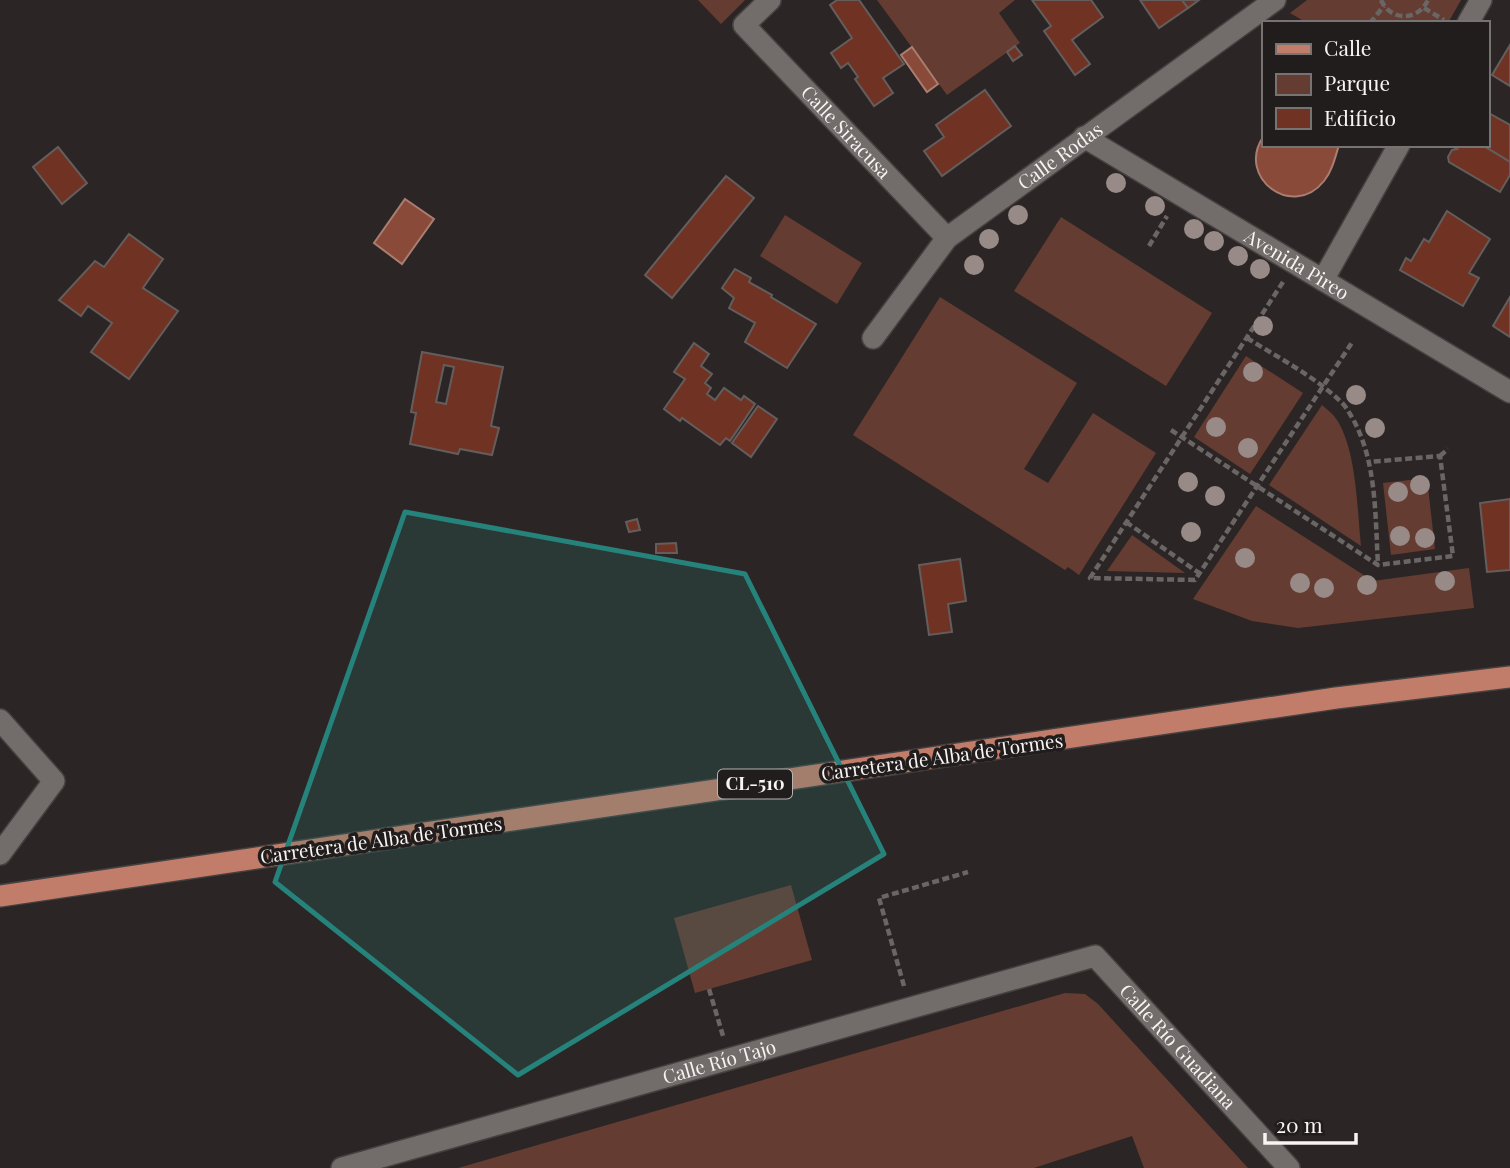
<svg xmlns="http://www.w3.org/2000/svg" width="1510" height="1168" viewBox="0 0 1510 1168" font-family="'Playfair Display',serif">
<rect width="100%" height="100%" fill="#2b2625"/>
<g fill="#653c31">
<polygon points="698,0 745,0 721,24"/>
<polygon points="877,0 1015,0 999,13 1020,43 947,95"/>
<polygon points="1307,0 1461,0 1448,23 1307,23 1290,13"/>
<polygon points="785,215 862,263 837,304 760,256"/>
<polygon points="1061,217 1212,313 1166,386 1014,291"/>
<polygon points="940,297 1077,383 1024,469 1048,483 1093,413 1156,453 1079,575 1068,567 1065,570 853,435"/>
<polygon points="1246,356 1303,393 1250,474 1194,437"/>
<path d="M1322,405C1326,409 1331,412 1334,416C1357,445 1357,510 1361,546L1269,485Z"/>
<polygon points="1427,478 1435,549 1391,555 1383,483"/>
<polygon points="1256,506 1373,581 1469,568 1474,608 1298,628 1252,621 1193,599"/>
<polygon points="1132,535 1185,573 1107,571"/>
<polygon points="791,885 812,960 695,993 674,918"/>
<polygon points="1065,993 1085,994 1098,1004 1248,1168 1144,1168 1132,1136 1034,1168 458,1168"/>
</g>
<g fill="#894a39" stroke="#aa7d71" stroke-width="2">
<polygon points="912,47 938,84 927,92 901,55"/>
<path d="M1263,137V145H1339C1335,158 1332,171 1324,181C1293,220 1236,178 1263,137Z"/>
<polygon points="405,199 434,219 402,264 374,243"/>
</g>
<g fill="#703323" stroke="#635e5d" stroke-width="2" fill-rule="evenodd">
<polygon points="837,0 859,0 904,64 883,78 893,93 874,106 855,79 858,77 848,63 841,68 831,53 852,38 830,5"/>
<polygon points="1032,0 1091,0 1103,17 1072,40 1090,64 1075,75 1044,31 1051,26"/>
<polygon points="1140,0 1182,0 1188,8 1159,28"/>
<polygon points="1182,0 1199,0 1188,8"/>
<polygon points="1510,45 1510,86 1492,75"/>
<polygon points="1015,46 1022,55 1013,61 1007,52"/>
<polygon points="985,90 1011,126 942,176 924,151 944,137 936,125"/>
<polygon points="1487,112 1510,125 1510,162 1482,145 1487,145"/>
<polygon points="1451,145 1482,145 1510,162 1510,175 1500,192 1449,162 1448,157 1452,150 1457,149"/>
<polygon points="58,147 87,183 62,204 33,167"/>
<polygon points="726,176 754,198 672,298 645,275"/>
<polygon points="1447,211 1490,239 1469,273 1479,278 1463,306 1400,270 1406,258 1411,261 1424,239 1429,242"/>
<polygon points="129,234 163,259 143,288 178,311 129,379 91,352 112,323 88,306 81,316 59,300 95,261 104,267"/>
<polygon points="735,269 751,278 749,282 772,295 771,297 816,324 787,368 745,342 755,323 729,308 734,298 722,288"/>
<polygon points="1510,297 1510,337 1493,326"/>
<polygon points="694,343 709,354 701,366 712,374 705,383 711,388 707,394 715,400 724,388 741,400 744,396 755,404 730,441 726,438 720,445 682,418 680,421 664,409 685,379 674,372"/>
<path d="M422,352L503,367L491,426L499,428L492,455L460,449L458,454L410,444L416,413L411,412ZM444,365L454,367L446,404L436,402Z"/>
<polygon points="758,406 777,419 751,457 732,443"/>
<polygon points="1510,499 1510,570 1487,572 1480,503"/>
<polygon points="637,519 640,530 629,532 626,522"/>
<polygon points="676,543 677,553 656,553 656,544"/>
<polygon points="960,559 966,601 948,604 952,632 929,635 919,565"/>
</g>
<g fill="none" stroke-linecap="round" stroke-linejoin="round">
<defs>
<g id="minor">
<path id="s1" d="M770,0L744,25L947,238"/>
<polyline points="1468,23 1481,0"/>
<path id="s2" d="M1084,137L1510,392"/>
<polyline points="1323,280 1399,145"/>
<path id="s3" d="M873,338L947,238L1275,0"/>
<polyline points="0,720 54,781 0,854"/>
<path id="s4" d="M342,1168L1095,956L1289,1168"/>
</g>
<polyline id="major" points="0,896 1336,698 1510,677"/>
</defs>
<use href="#minor" stroke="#454140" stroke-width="24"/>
<use href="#major" stroke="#454140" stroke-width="24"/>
<g stroke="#6a6665" stroke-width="4.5" stroke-dasharray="7 3.5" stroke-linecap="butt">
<path d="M1381,0C1391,22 1418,21 1428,0"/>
<polyline points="1424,8 1444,20"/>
<polyline points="1370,23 1384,6"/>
<polyline points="1149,246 1167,216"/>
<polyline points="1283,282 1090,578 1195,580 1353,341"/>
<path d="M1247,338C1277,357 1314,376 1340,401C1344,404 1347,409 1350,414C1377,458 1375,514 1378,565"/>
<polyline points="1171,430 1378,565 1453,556 1440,456 1369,462"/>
<polyline points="1440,456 1448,449"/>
<polyline points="1126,522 1199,573"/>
<polyline points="904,986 879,898 968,872"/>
<polyline points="709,989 723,1036"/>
</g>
<use href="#minor" stroke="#726c6b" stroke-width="21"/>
<use href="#major" stroke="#c27d6a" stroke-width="21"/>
</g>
<g fill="#988b87">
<circle cx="1116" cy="183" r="10"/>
<circle cx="1155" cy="206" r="10"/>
<circle cx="1018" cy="215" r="10"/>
<circle cx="1194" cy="229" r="10"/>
<circle cx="989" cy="239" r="10"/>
<circle cx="1214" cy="241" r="10"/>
<circle cx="1238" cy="256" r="10"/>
<circle cx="974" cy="265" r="10"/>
<circle cx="1260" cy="269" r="10"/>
<circle cx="1263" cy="326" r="10"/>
<circle cx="1253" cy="372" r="10"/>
<circle cx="1356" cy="395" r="10"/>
<circle cx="1216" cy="427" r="10"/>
<circle cx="1375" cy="428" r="10"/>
<circle cx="1248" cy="448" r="10"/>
<circle cx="1188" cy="482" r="10"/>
<circle cx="1420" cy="485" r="10"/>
<circle cx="1398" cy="492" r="10"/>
<circle cx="1215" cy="496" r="10"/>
<circle cx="1191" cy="532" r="10"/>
<circle cx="1400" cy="536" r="10"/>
<circle cx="1425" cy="538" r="10"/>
<circle cx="1245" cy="558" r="10"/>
<circle cx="1445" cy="581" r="10"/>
<circle cx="1300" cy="583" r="10"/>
<circle cx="1367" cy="585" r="10"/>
<circle cx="1324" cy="588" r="10"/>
</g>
<path fill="#26837b" fill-opacity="0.2" stroke="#26837b" stroke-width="5" stroke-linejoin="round" d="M405,512L745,574L884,854L518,1075L275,882Z"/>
<g text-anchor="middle" stroke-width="7" stroke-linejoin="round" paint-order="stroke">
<rect fill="#211d1c" stroke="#b7b4b2" stroke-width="2" x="718" y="769.5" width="74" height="29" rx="5"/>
<g font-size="18" font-weight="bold" fill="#f7f4f3">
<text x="755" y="790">CL-510</text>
</g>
<g font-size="19" fill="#f7f4f3" stroke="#211d1c">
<text dy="7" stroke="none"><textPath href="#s1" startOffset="184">Calle Siracusa</textPath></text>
<text dy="7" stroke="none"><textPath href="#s3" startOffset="264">Calle Rodas</textPath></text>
<text dy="7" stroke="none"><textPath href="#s2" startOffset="248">Avenida Pireo</textPath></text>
<text transform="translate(942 757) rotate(-8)" y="7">Carretera de Alba de Tormes</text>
<text transform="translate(381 840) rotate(-8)" y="7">Carretera de Alba de Tormes</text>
<text dy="7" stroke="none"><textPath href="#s4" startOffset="905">Calle Río Guadiana</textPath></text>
<text dy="7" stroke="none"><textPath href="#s4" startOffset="392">Calle Río Tajo</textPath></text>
</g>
</g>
<rect x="1262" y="21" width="228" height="126" fill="#211d1c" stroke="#777372" stroke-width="2"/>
<rect x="1276" y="44" width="35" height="10" fill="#c27d6a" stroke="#777372" stroke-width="2"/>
<text x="1324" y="56" font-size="21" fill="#f7f4f3">Calle</text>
<rect x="1276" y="74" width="35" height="21" fill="#653c31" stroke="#777372" stroke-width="2"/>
<text x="1324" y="91" font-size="21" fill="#f7f4f3">Parque</text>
<rect x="1276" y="108" width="35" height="21" fill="#703323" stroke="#777372" stroke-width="2"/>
<text x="1324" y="126" font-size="21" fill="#f7f4f3">Edificio</text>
<path d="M1265 1133v10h91v-10" fill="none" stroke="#f7f4f3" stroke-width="3.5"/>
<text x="1276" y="1133" font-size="21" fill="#f7f4f3" stroke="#211d1c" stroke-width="5" paint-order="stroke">20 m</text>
</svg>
